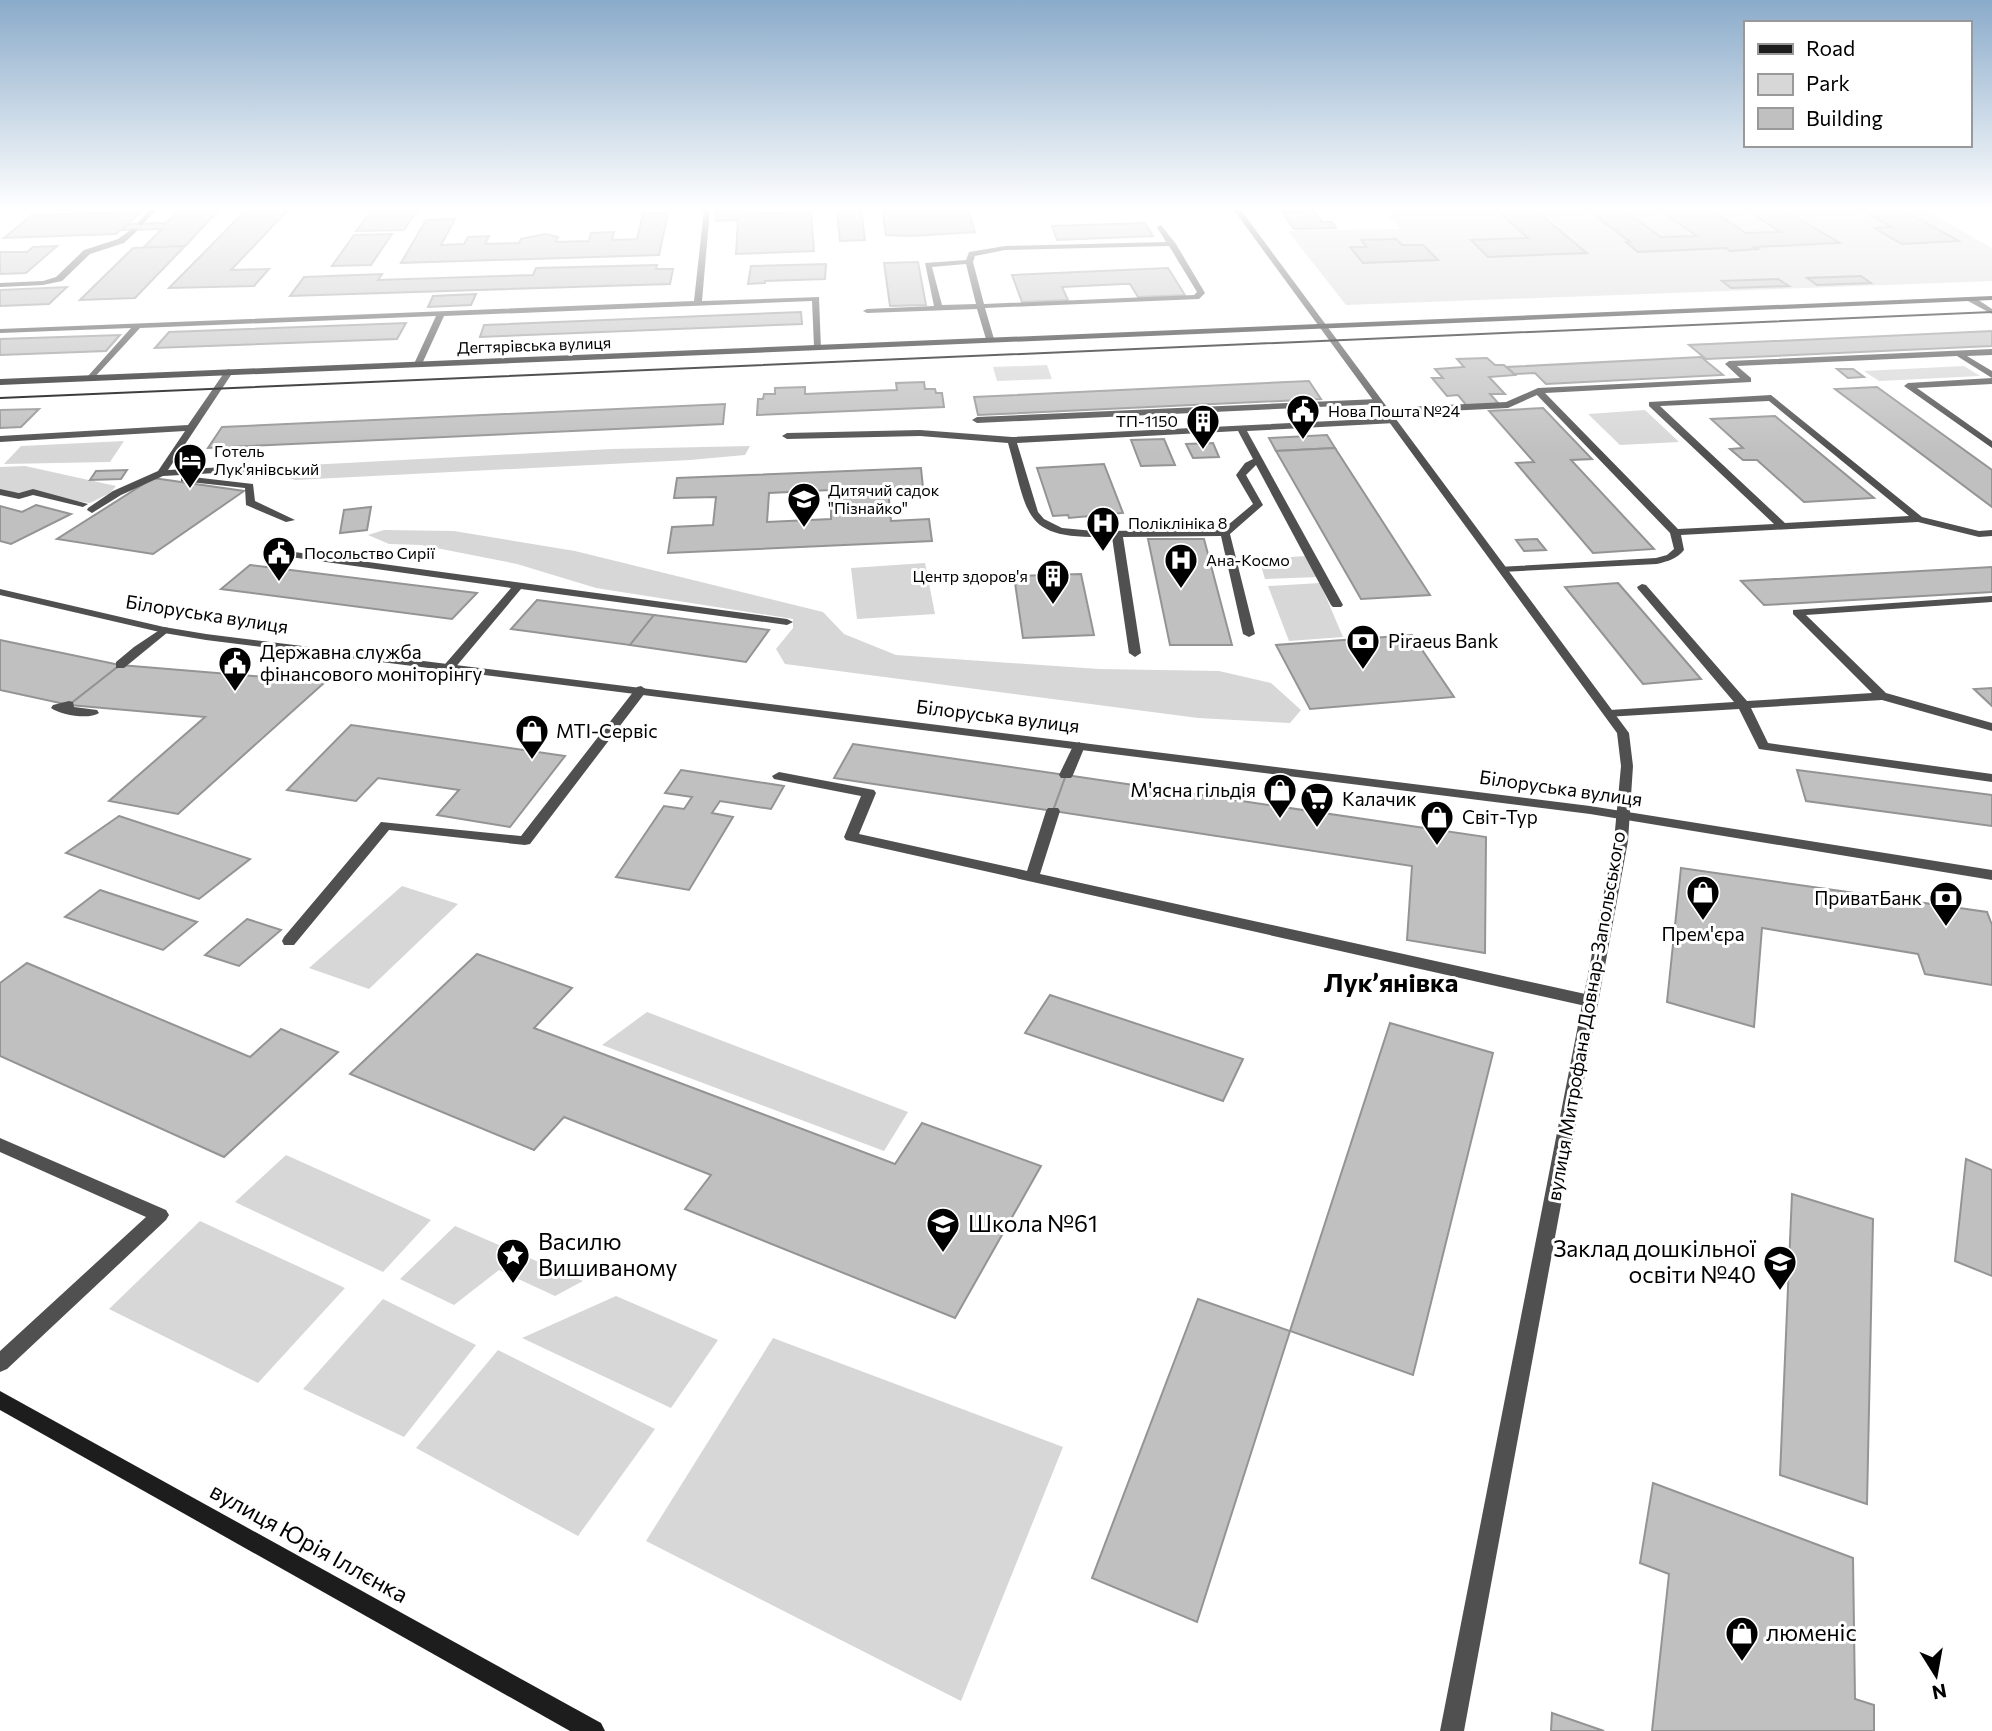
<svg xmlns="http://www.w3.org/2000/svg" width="1992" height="1731" viewBox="0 0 1992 1731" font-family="Commissioner,sans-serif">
<rect width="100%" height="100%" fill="#fff"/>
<g fill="#d7d7d7">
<polygon points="1399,209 1924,209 1992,248 1992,281 1346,305 1288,231 1400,229 1383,210"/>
<polygon points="1047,365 1052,379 997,381 993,367"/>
<polygon points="1964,366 1980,376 1879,381 1864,371"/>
<polygon points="1645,410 1679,442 1620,445 1588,414"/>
<polygon points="124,441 110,462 4,464 21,446"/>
<polygon points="750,446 745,455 690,460 295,480 272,472 308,465 611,449"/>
<polygon points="25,466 116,486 110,493 90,503 0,490 0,467"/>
<polygon points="384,530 454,531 575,551 823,612 844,634 896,655 1099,669 1219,671 1271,683 1301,710 1290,723 1198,718 785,664 776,649 793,628 793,619 596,588 517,564 421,545 389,544 368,535"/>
<polygon points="1306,556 1319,577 1265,579 1259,559"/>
<polygon points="925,563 935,614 857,619 851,568"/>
<polygon points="1320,583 1343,637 1289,641 1268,586"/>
<polygon points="402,886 458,904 369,989 309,968"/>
<polygon points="647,1012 908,1112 884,1151 602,1045"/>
<polygon points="286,1155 431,1220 383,1272 235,1202"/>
<polygon points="200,1221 345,1288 258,1383 109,1309"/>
<polygon points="455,1226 583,1281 555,1296 499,1270 454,1305 400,1279"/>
<polygon points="616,1296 718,1340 671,1408 522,1338"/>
<polygon points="383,1299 476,1345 404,1437 303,1389"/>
<polygon points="773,1338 1063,1447 961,1701 646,1541"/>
<polygon points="498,1350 655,1429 578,1536 416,1448"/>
</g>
<g fill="#c0c0c0" stroke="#949494" stroke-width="2" fill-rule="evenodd">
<polygon points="180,209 220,209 185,246 143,248 162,229 121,230 127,224 166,223"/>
<polygon points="247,209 289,209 231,270 269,269 254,286 169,288"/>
<polygon points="373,209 418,209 404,230 356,231"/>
<polygon points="717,209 741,209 741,214 811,212 814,251 736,254 738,220 716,221"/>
<polygon points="844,209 861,209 865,240 840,241 837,212 845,212"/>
<polygon points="882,209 968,209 975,232 912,236 886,235"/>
<polygon points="1495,209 1534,209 1587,253 1488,257 1471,240 1528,238"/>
<polygon points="1587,209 1622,209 1661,237 1697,236 1658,209 1710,209 1746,233 1781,232 1745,209 1782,209 1840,243 1754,247 1758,249 1730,251 1726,248 1638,252 1626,242 1630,242"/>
<polygon points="1860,209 1901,209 1959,241 1902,244 1874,228 1891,227"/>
<polygon points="1314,211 1322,222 1332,222 1336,228 1294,229 1282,212"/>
<polygon points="141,212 116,234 4,238 32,215"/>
<polygon points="643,213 668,213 659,255 401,263 426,220 455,219 441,245 464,244 468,237 489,236 485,244 519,243 521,239 545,234 558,237 556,242 589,241 591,233 614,232 612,240 637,239"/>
<polygon points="1145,223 1153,236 1057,240 1052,226"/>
<polygon points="392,234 371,265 332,266 354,235"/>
<polygon points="1396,239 1402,245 1423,245 1438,260 1363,263 1350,247 1367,247 1361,240"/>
<polygon points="57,246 26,273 0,274 0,252 27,252 33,247"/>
<polygon points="185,246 135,298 80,300 133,248"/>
<polygon points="918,262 926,305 890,306 884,263"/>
<polygon points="826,264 825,279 765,281 765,283 748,284 751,266"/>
<polygon points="657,265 656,269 673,269 670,284 290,296 304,277 382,274 378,280 533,275 536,268"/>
<polygon points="1168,268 1185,295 1138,297 1130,284 1123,284 1062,287 1068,300 1022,302 1012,275"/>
<polygon points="1861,276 1871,283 1817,285 1807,278"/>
<polygon points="1778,279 1789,286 1731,288 1722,281"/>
<polygon points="67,287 49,304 0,306 0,290"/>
<polygon points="476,294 471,305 428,307 433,296"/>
<polygon points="801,312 802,324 480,337 484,325"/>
<polygon points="406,323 397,339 155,348 169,332"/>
<polygon points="1992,331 1992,346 1706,359 1689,345"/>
<polygon points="120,335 106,351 0,355 0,339"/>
<polygon points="1701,357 1723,375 1546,384 1535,373 1514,374 1507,367"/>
<polygon points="1487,358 1495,365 1504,365 1515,375 1489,377 1505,394 1490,394 1499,404 1467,406 1458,395 1447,396 1432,378 1443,378 1435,369 1464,367 1457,359"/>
<polygon points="1837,369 1853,369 1864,377 1848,378"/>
<polygon points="1309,381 1321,399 978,415 974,397"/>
<polygon points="924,382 925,389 935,389 936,393 942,393 944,407 757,415 758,399 763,399 764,394 775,394 775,388 805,387 805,394 897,390 896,383"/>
<polygon points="1877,387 1992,470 1992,507 1835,389"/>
<polygon points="725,404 723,424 208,448 222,427"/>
<polygon points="1543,408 1592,459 1571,460 1654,549 1593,553 1516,463 1534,462 1489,411"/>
<polygon points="39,409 21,427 0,428 0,410"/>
<polygon points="1775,416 1874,498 1804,502 1757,460 1743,460 1730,449 1743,448 1711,419"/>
<polygon points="1327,435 1335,448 1276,451 1269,438"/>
<polygon points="1164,439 1175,465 1141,466 1131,440"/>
<polygon points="1213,443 1219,457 1193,458 1186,444"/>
<polygon points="1335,448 1430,595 1361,599 1276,451"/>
<polygon points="1104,464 1123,513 1069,518 1068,515 1053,516 1037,468"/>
<path d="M921,468L923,488L888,489L891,521L929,519L932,541L668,553L672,527L713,525L716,497L674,498L677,478ZM831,490V519L767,522L769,493Z"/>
<polygon points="127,470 121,479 90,480 96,471"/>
<polygon points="153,478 244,491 153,554 57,539"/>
<polygon points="36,505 71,514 11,544 0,541 0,506 22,512"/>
<polygon points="371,507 367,530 340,533 344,510"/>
<polygon points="1148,539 1204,539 1232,645 1170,645"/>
<polygon points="1537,539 1546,550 1524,551 1516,540"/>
<polygon points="250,565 477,593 452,619 221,589"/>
<polygon points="1992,567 1992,592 1801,603 1764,605 1741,581"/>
<polygon points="1081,574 1094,635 1023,638 1014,576"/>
<polygon points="1618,583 1638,606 1701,679 1643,684 1565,587"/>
<polygon points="537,600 654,615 630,645 511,629"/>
<polygon points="654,615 769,630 746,662 630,645"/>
<polygon points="1412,635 1454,697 1310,709 1276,645"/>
<polygon points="0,640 120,665 69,705 0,690"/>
<polygon points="120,665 325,682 178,814 109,801 205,717 69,705"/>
<polygon points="1992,688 1992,706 1974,689"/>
<polygon points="351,725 565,756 510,827 437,815 459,790 378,778 356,801 287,790"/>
<polygon points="853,744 1066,775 1053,811 834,778"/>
<polygon points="681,770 784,786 771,809 720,801 712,813 733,817 689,890 616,877 664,806 684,809 692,797 665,793"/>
<polygon points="1797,770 1992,795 1992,826 1806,801"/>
<polygon points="1066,775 1486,837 1485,953 1407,940 1412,866 1053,811"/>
<polygon points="119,816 250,859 199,899 66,853"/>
<polygon points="1681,868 1987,912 1992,925 1992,985 1925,974 1918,954 1762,928 1754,1027 1667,1002"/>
<polygon points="100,890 197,922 163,950 65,917"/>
<polygon points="247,919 281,930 239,966 205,955"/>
<polygon points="477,954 572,988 534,1028 895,1164 922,1123 1041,1166 955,1318 685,1209 711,1175 564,1117 534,1150 350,1074"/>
<polygon points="27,963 250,1057 281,1029 338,1052 224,1157 0,1056 0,983"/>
<polygon points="1050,995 1243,1059 1223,1101 1025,1033"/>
<polygon points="1390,1023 1493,1053 1413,1375 1290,1331"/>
<polygon points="1966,1159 1992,1170 1992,1276 1955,1261"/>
<polygon points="1792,1194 1873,1219 1867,1504 1780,1475"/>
<polygon points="1198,1299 1290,1331 1197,1622 1092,1578"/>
<polygon points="1653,1483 1853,1558 1855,1699 1874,1705 1874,1731 1652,1731 1669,1574 1640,1563"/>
<polygon points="1552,1713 1604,1731 1551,1731"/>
</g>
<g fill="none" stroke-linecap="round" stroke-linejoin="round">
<g fill="#505050" fill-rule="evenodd">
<polygon points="150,209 157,209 142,225 138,225 138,223"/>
<polygon points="704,209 710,209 702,301 819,297 821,349 814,347 812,301 444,316 422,364 418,367 414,364 436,316 140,328 91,381 88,380 88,376 131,328 0,333 0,329 694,301"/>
<path d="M1161,225L1176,244L1205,293L1199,299L985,308L994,339L990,341L986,339L977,309L867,313L863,311L867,309L934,306L925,263L966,260L969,252L1005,246L1166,242L1157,227ZM1169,246L1197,292L1194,295L984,304L973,262L975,256L1005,250ZM966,264L976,304L942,305L932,267Z"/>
<polygon points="132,229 138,230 124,243 90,254 62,281 43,285 0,287 0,283 43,281 56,277 84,250 118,239"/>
<polygon points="1968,297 1974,297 1992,309 1992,314 1968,301"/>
<path d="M1992,349V355L1967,356L1992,371V378L1957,356L1737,366L1751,378V382L1545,393L1678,529L1774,524L1649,406V402L1771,395L1922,517L1979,531L1992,530V536L1979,537L1918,522L1681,535L1684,550C1677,559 1668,561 1657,564L1502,572L1497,569L1498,567L1656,558L1667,555L1674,549L1670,533L1537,395L1508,408L1385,414L1380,411L1385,408L1506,402L1538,388L1740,378L1725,364L1729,361ZM1769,401L1909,516L1785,523L1660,406Z"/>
<polygon points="229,369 233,372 168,470 265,465 268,466 268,470 163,476 121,495 92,513 87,510 88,508 113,491 158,471 185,431 0,442 0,436 188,425 226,370"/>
<polygon points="1992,378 1992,384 1917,388 1992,441 1992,448 1904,386 1908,383"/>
<polygon points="1378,399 1381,400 1381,404 977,423 972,420 977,417"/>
<path d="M1392,418L1395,419V423L1247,431L1343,605L1341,607H1333L1331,605L1256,465L1246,475L1263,505L1230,534L1255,634L1249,637L1243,634L1221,536L1123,537L1141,653L1135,657L1129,653L1112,537C1022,539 1030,520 1008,443L920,436L787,439L782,436L787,433L920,430L1012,437ZM1238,431L1253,459L1245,463L1236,475L1253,504L1222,530L1094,531L1062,528L1044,519L1038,512L1017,443Z"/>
<polygon points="184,476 253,484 255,501 295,520 286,522 246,505 245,488 181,481 181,477"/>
<polygon points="0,489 19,493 33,489 88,504 83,507 33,495 19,499 0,495"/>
<polygon points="287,551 787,619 793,622 787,625 521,589 454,669 450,670 444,666 446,663 511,588 283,556 283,552"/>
<polygon points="1642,584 1646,585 1747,701 1872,693 1793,614 1793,610 1992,596 1992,602 1806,615 1886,693 1992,723 1992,731 1882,700 1751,708 1768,743 1992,774 1992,782 1759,749 1739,709 1606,717 1604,714 1610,710 1734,702 1638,589 1637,587"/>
<polygon points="164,627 168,628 168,632 124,668 116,668 116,662 134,647"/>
<polygon points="641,686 647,690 645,693 530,844 525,845 389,830 294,945 284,945 282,941 284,937 381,822 521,836 637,687"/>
<path d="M69,701L73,702L74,707L97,710L99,713C89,720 61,715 51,708L53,705Z"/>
<polygon points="1079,742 1085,746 1073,775 1071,778 1061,778 1059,775 1073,746"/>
<polygon points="779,772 874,790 876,793 859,834 1027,871 1046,811 1048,808 1058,808 1060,811 1040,874 1590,995 1595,997 1598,1001 1595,1005 1590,1007 846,840 844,837 861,796 774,779 772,776"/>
<polygon points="0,1138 166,1210 169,1215 166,1220 7,1369 0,1372 0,1351 146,1217 0,1152"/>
</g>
<polygon fill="#505050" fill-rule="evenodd" points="0,589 164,627 206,634 1590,806 1992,870 1992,880 1590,814 206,640 164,633 0,595"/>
<polygon fill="#505050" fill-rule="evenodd" points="1233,209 1240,209 1629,733 1633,766 1628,841 1464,1731 1440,1731 1614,841 1621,766 1617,733"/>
<g fill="#1d1d1d" fill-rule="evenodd">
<polygon points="1992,296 1992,300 0,385 0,379"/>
<polygon points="0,1391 601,1723 605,1731 570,1731 0,1410"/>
</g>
<polyline stroke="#000" stroke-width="2" points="0,398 1992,312"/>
</g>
<linearGradient id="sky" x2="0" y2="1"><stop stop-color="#8aabca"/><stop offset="0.46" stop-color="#fff"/><stop offset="1" stop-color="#fff" stop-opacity="0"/></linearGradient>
<rect width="1992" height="452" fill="url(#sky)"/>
<defs>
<symbol id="civic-pin" viewBox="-11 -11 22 30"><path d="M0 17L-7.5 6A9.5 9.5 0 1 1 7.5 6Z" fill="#000" stroke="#fff"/><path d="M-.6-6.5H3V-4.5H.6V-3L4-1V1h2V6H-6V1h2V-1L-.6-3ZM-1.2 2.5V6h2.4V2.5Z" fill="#fff"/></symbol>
<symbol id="building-pin" viewBox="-11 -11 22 30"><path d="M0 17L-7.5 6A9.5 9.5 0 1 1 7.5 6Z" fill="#000" stroke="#fff"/><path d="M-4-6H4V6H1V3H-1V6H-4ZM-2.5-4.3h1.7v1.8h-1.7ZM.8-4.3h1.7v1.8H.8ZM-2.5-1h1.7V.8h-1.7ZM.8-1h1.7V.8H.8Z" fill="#fff"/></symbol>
<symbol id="hotel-pin" viewBox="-11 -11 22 30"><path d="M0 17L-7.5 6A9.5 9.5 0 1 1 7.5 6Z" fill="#000" stroke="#fff"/><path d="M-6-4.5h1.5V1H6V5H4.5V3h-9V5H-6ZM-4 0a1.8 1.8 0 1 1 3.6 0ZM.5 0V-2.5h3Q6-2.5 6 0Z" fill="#fff"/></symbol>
<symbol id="school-pin" viewBox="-11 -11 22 30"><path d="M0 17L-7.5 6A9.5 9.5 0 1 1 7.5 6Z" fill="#000" stroke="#fff"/><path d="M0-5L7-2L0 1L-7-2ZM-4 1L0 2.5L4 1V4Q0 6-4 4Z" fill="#fff"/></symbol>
<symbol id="hospital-pin" viewBox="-11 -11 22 30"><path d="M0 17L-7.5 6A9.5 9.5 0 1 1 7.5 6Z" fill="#000" stroke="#fff"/><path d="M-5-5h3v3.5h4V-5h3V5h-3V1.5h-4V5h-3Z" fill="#fff"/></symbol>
<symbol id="bank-pin" viewBox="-11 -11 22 30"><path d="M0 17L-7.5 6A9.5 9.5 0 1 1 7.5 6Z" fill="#000" stroke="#fff"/><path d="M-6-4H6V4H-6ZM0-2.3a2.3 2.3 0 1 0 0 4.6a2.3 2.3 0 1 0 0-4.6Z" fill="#fff"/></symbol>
<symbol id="shop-pin" viewBox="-11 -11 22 30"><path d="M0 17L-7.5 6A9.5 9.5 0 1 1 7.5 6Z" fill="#000" stroke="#fff"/><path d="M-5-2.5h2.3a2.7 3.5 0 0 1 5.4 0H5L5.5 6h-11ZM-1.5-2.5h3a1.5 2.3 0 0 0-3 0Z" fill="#fff"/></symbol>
<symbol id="supermarket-pin" viewBox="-11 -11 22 30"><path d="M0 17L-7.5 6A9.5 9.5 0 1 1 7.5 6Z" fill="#000" stroke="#fff"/><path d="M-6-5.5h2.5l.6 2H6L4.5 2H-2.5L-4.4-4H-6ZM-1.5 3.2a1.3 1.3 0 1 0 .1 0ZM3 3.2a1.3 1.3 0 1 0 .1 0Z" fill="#fff"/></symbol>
<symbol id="sight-pin" viewBox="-11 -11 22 30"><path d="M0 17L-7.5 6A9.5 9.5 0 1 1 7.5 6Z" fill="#000" stroke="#fff"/><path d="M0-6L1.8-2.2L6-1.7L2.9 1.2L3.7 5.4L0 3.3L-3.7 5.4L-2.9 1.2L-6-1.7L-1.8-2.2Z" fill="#fff"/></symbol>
</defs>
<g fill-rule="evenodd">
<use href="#civic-pin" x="1284" y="392" width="38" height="52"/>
<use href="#building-pin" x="1184" y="402" width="38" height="52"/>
<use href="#hotel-pin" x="171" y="441" width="38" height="52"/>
<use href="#school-pin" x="785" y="480" width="38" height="52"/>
<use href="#hospital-pin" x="1084" y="504" width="38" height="52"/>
<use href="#civic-pin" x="260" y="534" width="38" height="52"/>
<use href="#hospital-pin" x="1162" y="541" width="38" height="52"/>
<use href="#building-pin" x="1034" y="557" width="38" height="52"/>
<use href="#bank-pin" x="1344" y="622" width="38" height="52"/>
<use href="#civic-pin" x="216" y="644" width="38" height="52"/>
<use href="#shop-pin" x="513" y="712" width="38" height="52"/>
<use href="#shop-pin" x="1261" y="771" width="38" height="52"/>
<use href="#supermarket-pin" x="1298" y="780" width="38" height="52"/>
<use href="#shop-pin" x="1418" y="798" width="38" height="52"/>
<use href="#shop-pin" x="1684" y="873" width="38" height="52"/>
<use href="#bank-pin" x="1927" y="879" width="38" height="52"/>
<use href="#school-pin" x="924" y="1205" width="38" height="52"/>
<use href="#sight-pin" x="494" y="1236" width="38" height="52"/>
<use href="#school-pin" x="1761" y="1243" width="38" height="52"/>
<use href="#shop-pin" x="1723" y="1614" width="38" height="52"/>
</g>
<g text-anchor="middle" stroke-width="6" stroke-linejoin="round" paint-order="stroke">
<g font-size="16" fill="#000" stroke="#fff">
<text transform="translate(534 345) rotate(-2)" y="6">Дегтярівська вулиця</text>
</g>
<g font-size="16" fill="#000" stroke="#fff" text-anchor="start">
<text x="1328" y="417">Нова Пошта №24</text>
<text x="1178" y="427" text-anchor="end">ТП-1150</text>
<text x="214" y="457">Готель<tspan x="214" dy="18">Лук'янівський</tspan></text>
<text x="828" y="496">Дитячий садок<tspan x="828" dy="18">"Пізнайко"</tspan></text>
<text x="1128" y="529">Поліклініка 8</text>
<text x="304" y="559">Посольство Сирії</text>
<text x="1206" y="566">Ана-Космо</text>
<text x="1028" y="582" text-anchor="end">Центр здоров'я</text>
</g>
<g font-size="19" fill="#000" stroke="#fff">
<text transform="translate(207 614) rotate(9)" y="7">Білоруська вулиця</text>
<text transform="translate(998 716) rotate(7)" y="7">Білоруська вулиця</text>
<text transform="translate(1561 788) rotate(8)" y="7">Білоруська вулиця</text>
<text transform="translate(1586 1016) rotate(-80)" y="7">вулиця Митрофана Довнар-Запольського</text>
</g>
<g font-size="19" fill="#000" stroke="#fff" text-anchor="start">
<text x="1388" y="648">Piraeus Bank</text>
<text x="260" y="659">Державна служба<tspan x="260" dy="22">фінансового моніторінгу</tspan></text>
<text x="556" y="738">МТІ-Сервіс</text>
<text x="1256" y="797" text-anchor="end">М'ясна гільдія</text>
<text x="1342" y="806">Калачик</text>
<text x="1462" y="824">Світ-Тур</text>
<text x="1922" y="905" text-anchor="end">ПриватБанк</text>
<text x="1703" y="941" text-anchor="middle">Прем'єра</text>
</g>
<g font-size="23" fill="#000" stroke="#fff" text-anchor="start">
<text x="968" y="1232">Школа №61</text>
<text x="538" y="1250">Василю<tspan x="538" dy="26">Вишиваному</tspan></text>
<text x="1756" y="1257" text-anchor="end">Заклад дошкільної<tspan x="1756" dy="26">освіти №40</tspan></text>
<text x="1766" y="1641">люменіс</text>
</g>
<g font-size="23" fill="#000" stroke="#fff">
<text transform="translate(309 1543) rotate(29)" y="8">вулиця Юрія Іллєнка</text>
</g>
<g font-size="26" font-weight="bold" fill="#000" stroke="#fff">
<text x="1391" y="992">Лукʼянівка</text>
</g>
</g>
<rect x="1744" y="21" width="228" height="126" fill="#ffffff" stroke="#999999" stroke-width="2"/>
<rect x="1758" y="44" width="35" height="10" fill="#1d1d1d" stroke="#999999" stroke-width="2"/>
<text x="1806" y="56" font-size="21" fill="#000000">Road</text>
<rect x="1758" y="74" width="35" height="21" fill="#d7d7d7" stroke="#999999" stroke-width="2"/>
<text x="1806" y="91" font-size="21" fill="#000000">Park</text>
<rect x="1758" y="108" width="35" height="21" fill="#c0c0c0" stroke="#999999" stroke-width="2"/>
<text x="1806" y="126" font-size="21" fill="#000000">Building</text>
<g transform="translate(1936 1675) rotate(169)" stroke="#ffffff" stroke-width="5" paint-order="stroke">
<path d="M0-5L12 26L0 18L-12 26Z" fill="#000000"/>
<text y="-10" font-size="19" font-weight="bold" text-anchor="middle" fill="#000000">N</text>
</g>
</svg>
